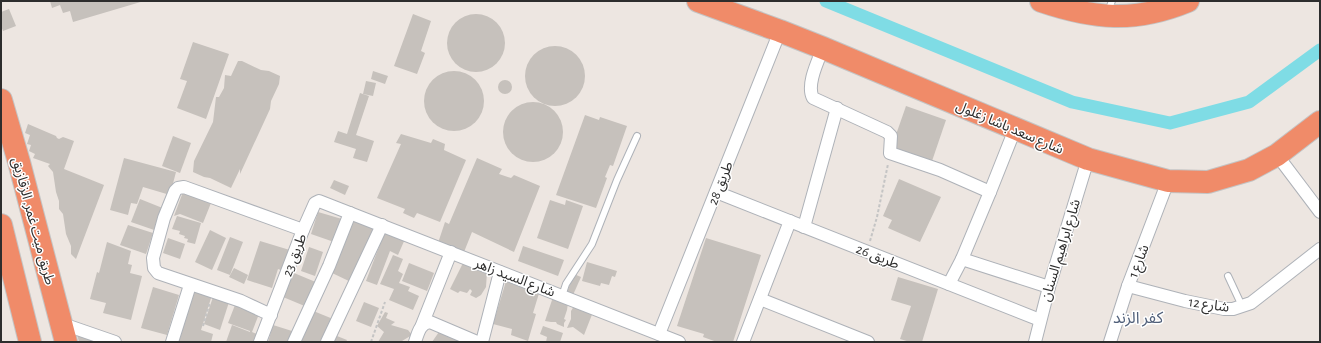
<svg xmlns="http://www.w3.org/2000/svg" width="1321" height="343" viewBox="0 0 1321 343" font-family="'Alegreya Sans','Noto Sans Arabic',sans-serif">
<rect width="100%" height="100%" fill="#ede6e1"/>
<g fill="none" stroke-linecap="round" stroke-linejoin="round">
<polyline stroke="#7fdce5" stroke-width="13" points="826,1 1072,102 1170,123 1249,102 1320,50"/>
</g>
<g fill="#c6c1bc">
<polygon points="50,1 144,1 73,22 70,11 63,13 60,5 52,8"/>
<polygon points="9,9 16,26 3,31 1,26 1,12"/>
<circle cx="476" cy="43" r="29"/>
<polygon points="413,14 431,21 421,51 425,53 417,74 394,66"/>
<polygon points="193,42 229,54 206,119 177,108 187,81 180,79"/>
<circle cx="555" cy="76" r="30"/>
<polygon points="238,61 242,61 261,70 269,71 280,76 279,84 271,101 270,109 240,174 240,169 231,188 210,178 204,177 193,172 194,161 213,122 216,97 219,97 224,88 225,75 231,76"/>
<circle cx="454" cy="101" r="30"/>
<polygon points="373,71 388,76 385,84 371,79"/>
<circle cx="505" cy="87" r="7"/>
<polygon points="366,81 376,83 373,96 363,94"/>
<polygon points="360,93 369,96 356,135 374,141 367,162 353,158 356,149 334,142 338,131 347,134"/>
<circle cx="533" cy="132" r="30"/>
<polygon points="906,106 946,120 931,164 891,149"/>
<polygon points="585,115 599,120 600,117 627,126 613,166 610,165 605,177 607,178 596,208 556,195"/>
<polygon points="28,124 56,136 57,138 59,139 63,137 74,141 64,169 104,185 76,259 71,254 71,246 66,234 63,214 59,209 59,201 56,192 53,172 48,166 50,164 33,158 35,154 29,151 31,145 27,144 30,135 25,133"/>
<polygon points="401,134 431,143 433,139 445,144 444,150 466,160 440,222 417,213 414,218 403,213 405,209 377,198 401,144 396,143"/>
<polygon points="173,136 191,143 180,173 162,166"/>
<polygon points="124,158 176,172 170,195 143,187 137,204 131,203 128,215 110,210"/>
<polygon points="477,158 502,169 499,174 511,178 514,175 540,186 514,252 472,232 464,252 438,243 445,222 449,224"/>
<polygon points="899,179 941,197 920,242 888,228 892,220 883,216"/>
<polygon points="334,180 349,186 345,195 330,188"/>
<polygon points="183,192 211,203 203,223 180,214 174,216"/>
<polygon points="140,199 165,209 157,231 131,222"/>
<polygon points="550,200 565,205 566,200 583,206 568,249 537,238"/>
<polygon points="318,212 342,219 334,242 311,234"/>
<polygon points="177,216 201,223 195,244 187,242 188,239 184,238 185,236 179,234 180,231 172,229"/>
<polygon points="354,217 378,227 353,283 330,272"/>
<polygon points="128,225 153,233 146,254 120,245"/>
<polygon points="210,230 226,238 212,270 195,262"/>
<polygon points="385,231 405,239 398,255 390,251 377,285 366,281"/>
<polygon points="230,237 243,242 230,275 217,270"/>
<polygon points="168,238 185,244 180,259 163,253"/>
<polygon points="706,238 761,255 733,342 717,342 703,337 704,334 677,326"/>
<polygon points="260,241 293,251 286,272 278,269 272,288 247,280"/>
<polygon points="107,242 131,251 128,264 132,265 130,273 142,276 131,320 103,313 106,303 90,299 97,272 99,273"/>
<polygon points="523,246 564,260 558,276 518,261"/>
<polygon points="309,247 323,252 315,276 301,271"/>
<polygon points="393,255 403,259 398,271 403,274 399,283 410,287 408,291 419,296 413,310 389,300 394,289 380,284"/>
<polygon points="464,261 487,272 486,287 481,295 476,298 470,295 472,291 470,289 467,293 460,291 458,293 450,289"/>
<polygon points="587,262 617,271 615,277 612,276 609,285 601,283 600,286 582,281"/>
<polygon points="409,263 434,273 427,291 402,281"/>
<polygon points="234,268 248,275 244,284 229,277"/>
<polygon points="294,273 318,283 307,307 283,297"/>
<polygon points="574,274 581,277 573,295 567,292"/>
<polygon points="898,277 938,289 922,342 910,342 900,339 911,306 891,300"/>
<polygon points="507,278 540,290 533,313 536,314 528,341 511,335 512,329 493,324"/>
<polygon points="153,287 179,295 167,335 141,328"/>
<polygon points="193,289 212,295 201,330 213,334 211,342 174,342"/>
<polygon points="214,294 230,299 220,330 204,324"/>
<polygon points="553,297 568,303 567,310 564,319 566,320 564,323 564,327 557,324 556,322 551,322 545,321"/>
<polygon points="364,302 379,308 371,327 356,321"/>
<polygon points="235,305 259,314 252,332 259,335 256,342 226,342 232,325 250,332 250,331 228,323"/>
<polygon points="574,306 593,312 584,335 573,327 567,328 571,319 571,311"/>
<polygon points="311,310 333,319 323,342 297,342"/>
<polygon points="385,312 388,313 386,318 395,322 391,325 408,330 412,335 402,341 403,342 378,342 384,332 377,326"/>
<polygon points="273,325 292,331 289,342 268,342"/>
<polygon points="543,326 563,333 560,342 546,342 547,337 540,334"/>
<polygon points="441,329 466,342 449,342 447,341 446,342 432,342"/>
<polygon points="77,334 103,342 79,342"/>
<polygon points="332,334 347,340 346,342 329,342"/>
</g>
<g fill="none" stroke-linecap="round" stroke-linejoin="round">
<defs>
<g id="lane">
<polyline points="1108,11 1112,1"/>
<polyline points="1228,276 1242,306"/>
<polyline points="562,296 566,284 592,244 617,180 637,136"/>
</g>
<g id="street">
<path d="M823,48C818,61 806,85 813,98L887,132L891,136L890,153L940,170L990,192L962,259L949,284"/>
<polyline points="1277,155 1320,212"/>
<polyline points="716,192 1040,320"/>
<polyline points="990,192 1015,129"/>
<polyline points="804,227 837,108"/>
<polyline points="962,259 1049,287"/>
<polyline points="1128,286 1185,301 1224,309 1233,309 1251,303 1320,249"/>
<polyline points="760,299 868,342"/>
<polyline points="271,315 241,301 158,273 154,268 153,258 164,218 175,191 178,188 184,187 303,230"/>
<polyline points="60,323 115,342"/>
<polyline points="422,325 451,252"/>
<polyline points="659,334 780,31"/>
<polyline points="172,342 190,285"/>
<polyline points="260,342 303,230 315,203 319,201 679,342"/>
<polyline points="294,342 329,266 350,213"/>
<polyline points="327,342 382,225"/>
<path d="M415,342C418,333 420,323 430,322L477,342"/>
<polyline points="482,342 500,272"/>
<polyline points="743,342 790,221"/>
<polyline points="1035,342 1049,287 1088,159"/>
<polyline points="1110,342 1128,286 1168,181"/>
</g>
<g id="highway">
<polyline points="698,1 780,31 823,48 1088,159 1168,181 1208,182 1249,170 1277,155 1320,122"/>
<path d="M1041,1C1094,19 1135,23 1188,1"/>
<polyline points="1,100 19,162 66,342"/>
<polyline points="1,225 30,342"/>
</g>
</defs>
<use href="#lane" stroke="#aeb2b8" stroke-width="8"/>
<use href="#street" stroke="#aeb2b8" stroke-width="14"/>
<use href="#highway" stroke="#c4c4c4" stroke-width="24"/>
<g stroke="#c4c4c4" stroke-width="2" stroke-dasharray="3 2" stroke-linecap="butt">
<polyline points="870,241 877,217 888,164"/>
<polyline points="203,326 210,302"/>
<polyline points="371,342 385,302"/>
</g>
<use href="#lane" stroke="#fff" stroke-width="6"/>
<use href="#street" stroke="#fff" stroke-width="12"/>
<use href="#highway" stroke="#f08b69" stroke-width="22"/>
</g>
<g text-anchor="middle" stroke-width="3" stroke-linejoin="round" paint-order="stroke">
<g font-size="14" fill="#2d2d2d" stroke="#fff">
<text transform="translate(1010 127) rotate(23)" y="5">شارع سعد باشا زغلول</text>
<text transform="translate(720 183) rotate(-68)" y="5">طريق 28</text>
<text transform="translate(34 221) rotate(75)" y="5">طريق ميت غمر, الزقازيق</text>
<text transform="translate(1060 250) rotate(-73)" y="5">شارع ابراهيم السنان</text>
<text transform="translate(294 255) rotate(-69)" y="5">طريق 23</text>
<text transform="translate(878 256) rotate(22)" y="5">طريق 26</text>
<text transform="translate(1138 261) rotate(-69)" y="5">شارع 1</text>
<text transform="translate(515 277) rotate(21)" y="5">شارع السيد زاهر</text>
<text transform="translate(1209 304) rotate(8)" y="5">شارع 12</text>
</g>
<g font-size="16" fill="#51607a" stroke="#fff">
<text x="1138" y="323">كفر الزند</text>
</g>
</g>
<rect width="1321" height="343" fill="none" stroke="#2d2d2d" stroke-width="4"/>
</svg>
